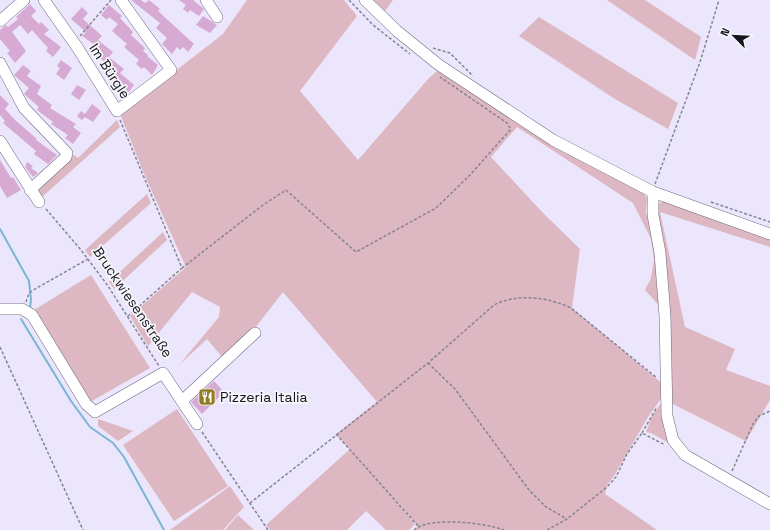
<svg xmlns="http://www.w3.org/2000/svg" width="770" height="530" viewBox="0 0 770 530" font-family="'Space Grotesk',sans-serif">
<rect width="100%" height="100%" fill="#ebe6fb"/>
<g fill="#ddb7c1">
<polygon points="247,0 344,0 357,16 300,91 358,160 429,78 437,71 448,74 518,122 587,164 643,192 647,198 646,212 655,233 663,310 645,290 651,278 654,260 651,239 633,203 517,127 491,157 544,214 580,249 572,308 664,385 663,396 648,417 614,476 607,485 605,494 657,530 414,530 418,526 387,491 415,524 409,530 386,530 366,511 347,530 270,530 266,525 350,449 336,434 377,402 283,292 255,328 223,358 207,339 179,365 219,317 220,307 192,292 148,346 130,316 186,267 145,176 120,114 223,34"/>
<polygon points="374,0 393,0 385,11"/>
<polygon points="607,0 645,0 701,37 695,60"/>
<polygon points="539,17 678,103 668,129 615,99 519,36"/>
<polygon points="117,120 120,127 41,198 35,190 74,155 78,158"/>
<polygon points="147,194 151,203 90,257 85,250"/>
<polygon points="664,201 770,237 770,247 660,212 685,327 735,349 726,370 770,386 770,400 746,441 671,403 655,205"/>
<polygon points="163,232 167,240 114,289 109,282"/>
<polygon points="91,275 150,368 90,402 34,310"/>
<polygon points="663,401 672,445 653,434 646,432 652,416"/>
<polygon points="177,409 228,486 174,521 123,445"/>
<polygon points="98,419 133,431 118,441 98,426"/>
<polygon points="230,486 244,507 223,530 170,530"/>
<polygon points="238,515 254,530 225,530"/>
</g>
<g fill="none" stroke-linecap="round" stroke-linejoin="round">
<g stroke="#7ab5d5" stroke-width="2">
<polyline points="0,229 29,281 31,299 30,309"/>
<polyline points="21,319 71,401 90,427 113,443 124,457 164,530"/>
</g>
</g>
<g fill="#d7aad4">
<polygon points="131,0 141,0 145,3 149,0 160,9 158,11 194,44 188,52 183,47 180,50 177,47 172,54 162,44 167,38 156,28 160,23"/>
<polygon points="179,0 193,0 204,9 199,16 190,10 188,13 183,9 186,5"/>
<polygon points="30,4 36,11 31,16 39,24 41,22 49,30 44,34 61,47 53,57 46,51 48,48 32,30 28,34 20,25 12,32 26,51 15,63 7,53 10,51 0,39 0,30 6,25 8,27 18,19 16,17"/>
<polygon points="109,5 122,16 120,18 133,32 131,35 145,48 143,51 148,55 147,56 158,65 152,75 144,67 142,69 136,64 139,60 124,47 127,44 112,31 118,24 109,17 107,20 101,15"/>
<polygon points="82,7 88,13 83,19 102,36 98,40 113,52 109,57 124,69 120,73 134,85 128,93 122,87 120,89 115,86 119,80 104,69 108,64 93,53 98,47 82,36 86,32 71,19"/>
<polygon points="203,16 217,25 210,33 196,25"/>
<polygon points="61,60 72,68 64,80 56,74 60,68 57,66"/>
<polygon points="23,65 31,71 27,76 41,86 37,94 52,105 50,108 76,124 73,127 81,133 73,144 65,138 68,135 51,124 53,122 37,110 39,107 24,94 29,88 14,75"/>
<polygon points="77,85 86,90 79,100 71,94"/>
<polygon points="0,95 9,104 5,109 14,119 37,139 36,140 57,155 48,164 34,154 36,151 3,123 5,121 0,115"/>
<polygon points="92,104 101,111 93,122 85,117 82,120 77,116 81,111 85,114"/>
<polygon points="0,160 11,178 13,177 21,190 7,198 0,186"/>
<polygon points="27,162 33,166 31,168 38,173 33,177 25,167"/>
<polygon points="214,381 224,392 202,414 191,402"/>
</g>
<g fill="none" stroke-linecap="round" stroke-linejoin="round">
<defs>
<g id="minor">
<polyline points="44,0 77,47 117,111 171,70 121,0"/>
<polyline points="206,0 217,17"/>
<polyline points="365,0 397,31 439,65 553,140 653,192 770,234"/>
<polyline points="0,21 24,0"/>
<polyline points="0,63 24,108 67,153 66,157 30,190"/>
<polyline points="0,141 39,202"/>
<polyline points="653,192 653,215 660,253 665,316 667,416 673,440 685,455 770,504"/>
<polyline points="0,309 22,309 32,315 86,404 95,412 163,373 197,424"/>
<polyline points="182,401 255,333"/>
</g>
</defs>
<use href="#minor" stroke="#6e687f" stroke-width="12"/>
<g stroke="#868392" stroke-width="1.5" stroke-dasharray="3 2" stroke-linecap="butt">
<polyline points="349,0 373,25 410,54"/>
<polyline points="80,36 111,0"/>
<polyline points="433,48 450,53 473,76"/>
<polyline points="120,120 182,268 127,317"/>
<polyline points="655,184 700,62 719,0"/>
<polyline points="711,202 770,222"/>
<polyline points="46,209 81,250 108,286 159,366"/>
<polyline points="182,268 263,205 286,190 356,252 436,208 470,175 511,129 507,123 440,77"/>
<polyline points="26,302 29,293 35,289 88,259"/>
<polyline points="0,347 83,530"/>
<polyline points="428,363 455,389 529,490 546,507 567,519"/>
<polyline points="202,432 268,530"/>
<polyline points="642,433 657,407"/>
<polyline points="336,434 418,526"/>
<polyline points="732,471 753,424 759,416 770,411"/>
<path d="M250,503L428,363L494,305C517,293 548,297 571,308L657,378"/>
<path d="M414,530C429,516 486,523 504,530"/>
<polyline points="547,530 567,519 607,487 616,477 627,454 642,433 665,445"/>
</g>
<use href="#minor" stroke="#fff" stroke-width="11"/>
</g>
<defs>
<symbol id="restaurant-square" viewBox="-11 -11 22 22"><rect x="-9" y="-9" width="18" height="18" rx="4" fill="#927b22" stroke="#f7f6fb"/><path d="M-5-6h1v4h1v-4h1v4h1v-4h1v5L-1.5 .5V6h-2V.5L-5-1ZM5-6V6H3V1.5H1.5Q1.5-4 5-6Z" fill="#fff"/></symbol>
</defs>
<g fill-rule="evenodd">
<use href="#restaurant-square" x="197" y="387" width="20" height="20"/>
</g>
<g text-anchor="middle" stroke-width="3.5" stroke-linejoin="round" paint-order="stroke">
<g font-size="14" fill="#16141d" stroke="#f7f6fb">
<text transform="translate(110 71) rotate(57)" y="5">Im Bürgle</text>
<text transform="translate(133 302) rotate(56)" y="5">Bruckwiesenstraße</text>
</g>
<g font-size="14" fill="#16141d" stroke="#f7f6fb" text-anchor="start">
<text x="220" y="402">Pizzeria Italia</text>
</g>
</g>
<g transform="translate(734 36) rotate(294)" stroke="#f7f6fb" stroke-width="3" paint-order="stroke">
<path d="M0-3L7 15L0 10L-7 15Z" fill="#16141d"/>
<text y="-6" font-size="11" font-weight="bold" text-anchor="middle" fill="#16141d">N</text>
</g>
</svg>
